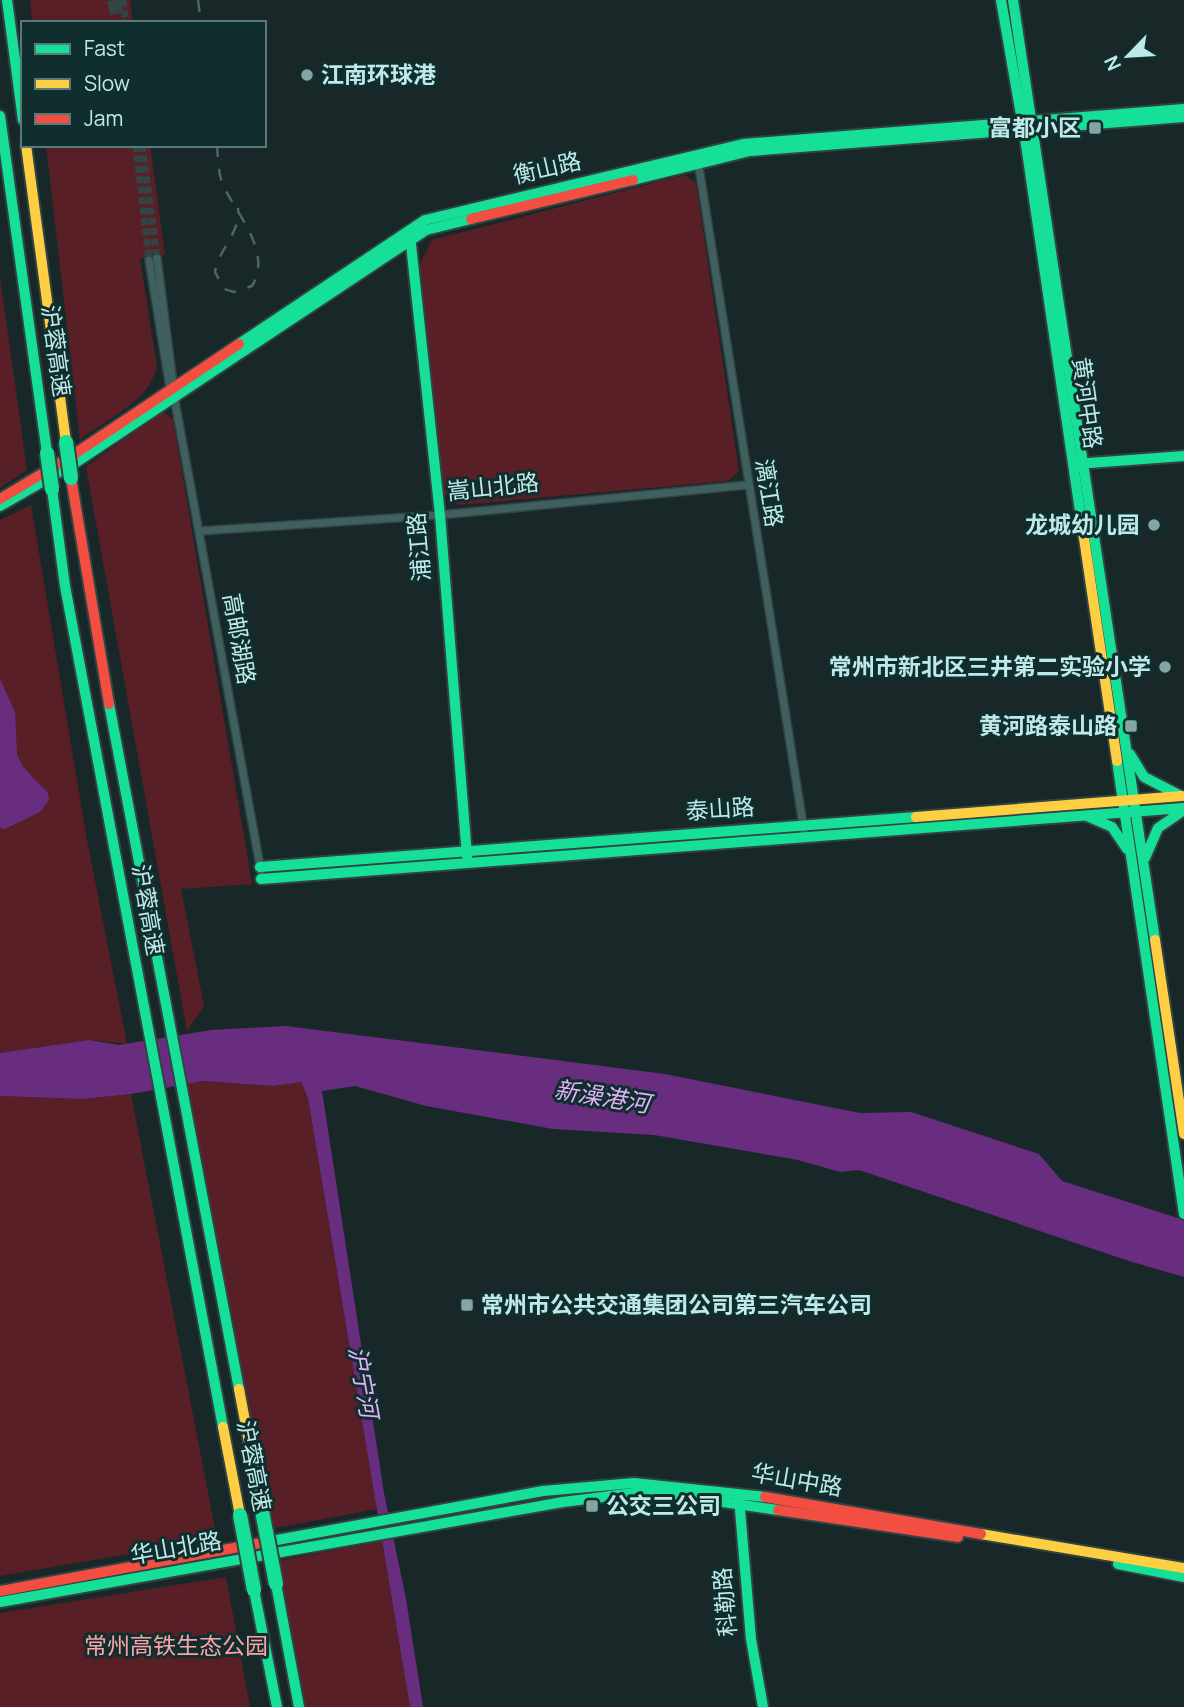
<svg xmlns="http://www.w3.org/2000/svg" width="1184" height="1707" viewBox="0 0 1184 1707" font-family="Manrope,'Noto Sans SC',sans-serif">
<rect width="100%" height="100%" fill="#182828"/>
<g fill="#581f27">
<polygon points="30,0 130,0 133,23 32,23"/>
<path d="M46,145H150L165,255L140,259L157,367C148,403 107,418 80,440Z"/>
<polygon points="684,175 696,183 739,471 728,481 458,505 443,493 419,266 432,240"/>
<polygon points="0,277 27,470 0,488"/>
<polygon points="162,411 173,419 252,884 181,889 204,1006 187,1031 86,467"/>
<polygon points="31,505 87,840 127,1044 89,1040 0,1053 0,520"/>
<polygon points="203,1081 274,1086 301,1082 308,1098 377,1509 270,1529 186,1084"/>
<polygon points="131,1094 217,1539 0,1576 0,1096 83,1099"/>
<polygon points="382,1541 410,1707 306,1707 278,1561"/>
<polygon points="226,1577 250,1707 0,1707 0,1613"/>
</g>
<g fill="#682d7f">
<polygon points="0,679 15,712 17,754 23,767 48,793 49,800 40,812 5,829 0,828"/>
<polygon points="286,1026 665,1074 860,1113 911,1112 1039,1154 1062,1181 1184,1220 1184,1277 1129,1261 859,1170 840,1172 798,1160 654,1135 553,1129 426,1106 355,1086 322,1091 384,1493 406,1599 423,1707 410,1707 308,1098 301,1082 274,1086 203,1081 131,1094 83,1099 0,1096 0,1053 89,1040 119,1045 211,1030"/>
</g>
<g fill="none" stroke-linecap="round" stroke-linejoin="round">
<g stroke="#314545" stroke-width="7" stroke-dasharray="7 3.5" stroke-linecap="butt">
<polyline points="123,0 126,23"/>
<polyline points="136,145 149,260"/>
<polyline points="142,145 157,258"/>
</g>
<polyline stroke="#314545" stroke-width="14" stroke-dasharray="14 7" stroke-linecap="butt" points="114,0 119,23"/>
<defs>
<g id="street">
<polyline points="698,161 805,837"/>
<polyline points="157,258 176,407 261,871"/>
<polyline points="149,260 171,394"/>
<polyline points="200,531 440,515 747,485"/>
</g>
<g id="fast">
<polyline points="7,0 23,120"/>
<polyline points="1001,0 1025,138 1081,518"/>
<polyline points="1013,0 1155,940"/>
<polyline points="0,116 47,453"/>
<polyline points="633,180 750,151 1184,117"/>
<polyline points="410,235 440,515 467,856"/>
<polyline points="239,344 425,220 743,144 1184,109"/>
<polyline points="1076,464 1184,456"/>
<polyline points="52,489 65,586 223,1427"/>
<polyline points="0,506 75,463 426,230 471,219"/>
<polyline points="109,704 239,1389"/>
<polyline points="1130,754 1144,777 1181,796"/>
<polyline points="1117,761 1184,1214"/>
<polyline points="1087,816 1112,827 1127,849"/>
<polyline points="1145,858 1158,828 1184,810"/>
<polyline points="260,867 916,817"/>
<polyline points="261,879 1183,808"/>
<polyline points="739,1498 751,1639 763,1707"/>
<polyline points="266,1542 543,1491 634,1483 765,1497"/>
<polyline points="1118,1564 1184,1577"/>
<polyline points="276,1584 299,1707"/>
<polyline points="254,1590 277,1707"/>
<polyline points="0,1602 563,1502 634,1493 667,1494 778,1510"/>
</g>
<g id="slow">
<polyline points="26,145 66,442"/>
<polyline points="1081,518 1117,761"/>
<polyline points="916,817 1182,796"/>
<polyline points="1155,940 1184,1134"/>
<polyline points="239,1389 262,1511"/>
<polyline points="223,1427 240,1515"/>
<polyline points="981,1534 1184,1568"/>
</g>
<g id="jam">
<polyline points="471,219 633,180"/>
<polyline points="71,478 109,704"/>
<polyline points="0,499 73,455 239,344"/>
<polyline points="765,1497 981,1534"/>
<polyline points="778,1510 958,1537"/>
<polyline points="0,1591 266,1542"/>
</g>
</defs>
<use href="#street" stroke="#324344" stroke-width="10"/>
<use href="#fast" stroke="#324344" stroke-width="14"/>
<use href="#slow" stroke="#324344" stroke-width="14"/>
<use href="#jam" stroke="#324344" stroke-width="14"/>
<use href="#street" stroke="#406060" stroke-width="7"/>
<use href="#fast" stroke="#16e098" stroke-width="10"/>
<use href="#slow" stroke="#ffcf43" stroke-width="10"/>
<use href="#jam" stroke="#f24e42" stroke-width="10"/>
<g stroke="#4e6565" stroke-width="2.5" stroke-dasharray="12 12" stroke-linecap="butt">
<polyline points="198,0 201,23"/>
<path d="M217,145C218,159 218,177 225,189C239,217 272,253 252,286L234,292L224,289L215,272C219,248 241,233 238,208"/>
</g>
<defs>
<g id="fast-bridge">
<polyline points="66,442 71,478"/>
<polyline points="47,453 52,489"/>
<polyline points="262,1511 276,1584"/>
<polyline points="240,1515 254,1590"/>
</g>
</defs>
<use href="#fast-bridge" stroke="#324344" stroke-width="18" stroke-linecap="butt"/>
<use href="#fast-bridge" stroke="#16e098" stroke-width="14"/>
</g>
<g fill="#85a5a5" stroke="#112e2f" stroke-width="2.5">
<circle cx="307" cy="75" r="7"/>
<rect x="1088" y="121" width="14" height="14" rx="3.5"/>
<circle cx="1154" cy="525" r="7"/>
<circle cx="1165" cy="667" r="7"/>
<rect x="1124" y="719" width="14" height="14" rx="3.5"/>
<rect x="460" y="1298" width="14" height="14" rx="3.5"/>
<rect x="585" y="1499" width="14" height="14" rx="3.5"/>
</g>
<g text-anchor="middle" stroke-width="6" stroke-linejoin="round" paint-order="stroke">
<g font-size="23" font-weight="bold" fill="#bfe9e9" stroke="#112e2f" text-anchor="end">
<text x="321" y="83" text-anchor="start">江南环球港</text>
<text x="1081" y="136">富都小区</text>
<text x="1140" y="533">龙城幼儿园</text>
<text x="1151" y="675">常州市新北区三井第二实验小学</text>
<text x="1117" y="734">黄河路泰山路</text>
<text x="481" y="1313" text-anchor="start">常州市公共交通集团公司第三汽车公司</text>
<text x="606" y="1514" text-anchor="start">公交三公司</text>
</g>
<g font-size="23" fill="#bfe9e9" stroke="#112e2f">
<text transform="translate(547 168) rotate(-13)" y="8">衡山路</text>
<text transform="translate(56 351) rotate(82)" y="8">沪蓉高速</text>
<text transform="translate(1087 403) rotate(82)" y="8">黄河中路</text>
<text transform="translate(493 487) rotate(-6)" y="8">嵩山北路</text>
<text transform="translate(769 493) rotate(81)" y="8">漓江路</text>
<text transform="translate(419 547) rotate(-95)" y="8">浦江路</text>
<text transform="translate(239 639) rotate(80)" y="8">高邮湖路</text>
<text transform="translate(720 809) rotate(-4)" y="8">泰山路</text>
<text transform="translate(148 910) rotate(80)" y="8">沪蓉高速</text>
<text transform="translate(254 1466) rotate(79)" y="8">沪蓉高速</text>
<text transform="translate(797 1480) rotate(10)" y="8">华山中路</text>
<text transform="translate(176 1548) rotate(-10)" y="8">华山北路</text>
<text transform="translate(725 1602) rotate(-95)" y="8">科勒路</text>
</g>
<g font-size="23" fill="#fea2a7" stroke="#112e2f">
<text x="176" y="1654">常州高铁生态公园</text>
</g>
<g font-size="24" font-style="italic" fill="#e3b1f8" stroke="#112e2f">
<text transform="translate(602 1097) rotate(9)" y="8">新澡港河</text>
<text transform="translate(363 1382) rotate(80)" y="8">沪宁河</text>
</g>
</g>
<rect x="21" y="21" width="245" height="126" fill="#112e2f" stroke="#577979" stroke-width="2"/>
<rect x="35" y="44" width="35" height="10" fill="#16e098" stroke="#577979" stroke-width="2"/>
<text x="84" y="56" font-size="21" fill="#bfe9e9">Fast</text>
<rect x="35" y="79" width="35" height="10" fill="#ffcf43" stroke="#577979" stroke-width="2"/>
<text x="84" y="91" font-size="21" fill="#bfe9e9">Slow</text>
<rect x="35" y="114" width="35" height="10" fill="#f24e42" stroke="#577979" stroke-width="2"/>
<text x="84" y="126" font-size="21" fill="#bfe9e9">Jam</text>
<g transform="translate(1128 56) rotate(245)" stroke="#112e2f" stroke-width="5" paint-order="stroke">
<path d="M0-5L12 26L0 18L-12 26Z" fill="#bfe9e9"/>
<text y="-10" font-size="19" font-weight="bold" text-anchor="middle" fill="#bfe9e9">N</text>
</g>
</svg>
